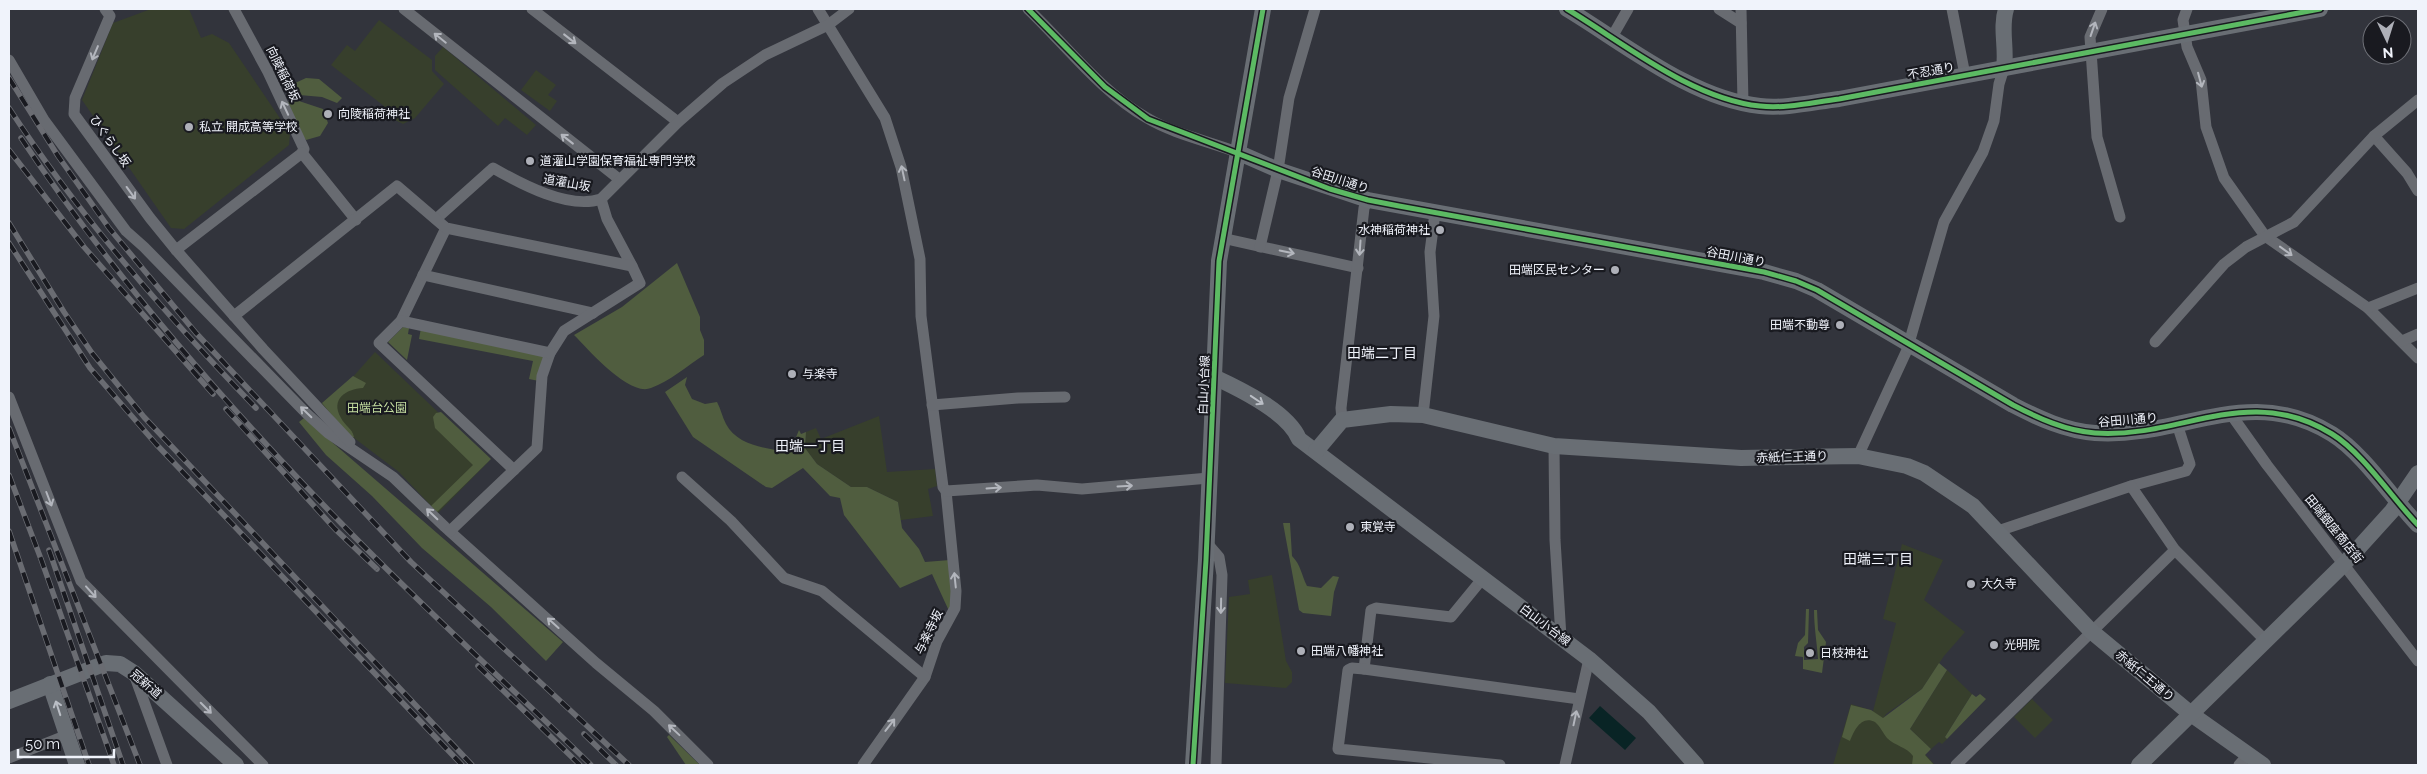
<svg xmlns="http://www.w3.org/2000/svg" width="2427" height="774" viewBox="0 0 2427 774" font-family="Raleway,'Noto Sans JP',sans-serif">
<rect width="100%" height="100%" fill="#32343c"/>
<g fill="#373f2c">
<polygon points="151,9 189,9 201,38 212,34 229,43 290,133 289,145 184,229 171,228 82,100 113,23"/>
<polygon points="379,20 432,60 432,71 444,84 415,118 403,124 379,112 384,106 331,65 347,45 355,51"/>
<polygon points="443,47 536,125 527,135 505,118 498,126 435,70 435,56"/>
<polygon points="536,70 556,85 548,95 557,101 550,111 521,90"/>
<polygon points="375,352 489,461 438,513 399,472 341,428 320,405 351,379"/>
<polygon points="879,416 887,472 935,469 937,486 928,489 933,516 901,520 898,502 867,487 851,487 817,464 805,448 806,432 816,428 821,439"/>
<polygon points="1902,544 1943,560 1924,600 1965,632 1944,656 1922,689 1886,714 1883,719 1923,752 1935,765 1833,765 1851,704 1873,711 1896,623 1883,619"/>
<polygon points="1272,575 1286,661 1292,672 1292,682 1286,688 1225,683 1229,597 1250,594 1248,580"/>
<polygon points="1947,670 1972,694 1945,737 1947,739 1942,744 1939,742 1931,749 1910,729"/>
<polygon points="2032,699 2053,720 2035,738 2014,717"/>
</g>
<g fill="#505d3f">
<polygon points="306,78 319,79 342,98 337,103 322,97 288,94 286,90 293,84"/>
<polygon points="296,100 323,109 328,123 320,136 306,140 301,134 288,102"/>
<path d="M677,263L700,317V330L704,340V355C687,366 670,381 651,388C629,397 589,350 574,335L622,307Z"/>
<polygon points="403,327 409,328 408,334 412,335 407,360 388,342"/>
<polygon points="421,328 546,355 539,381 529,379 533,361 419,339"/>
<path d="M353,376L366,383L363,388C346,389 330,399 341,418C345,426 352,428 354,437L351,438L322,403Z"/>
<path d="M687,377L685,385L692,399L705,404L717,402C721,409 722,417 726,424C737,445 764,448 786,452L792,447L799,430L801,434L806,432L805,448L817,464L851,487H867L898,502L902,528L919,549L925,562L950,560L953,593L949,611L932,574L900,588L844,515L840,498L830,496L803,468L772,488L766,487L693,437L665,392Z"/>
<polygon points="441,412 491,459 437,512 431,506 473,465 435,428 433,417 436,413"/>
<polygon points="304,418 563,642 546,661 491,607 422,548 372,496 326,455 299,422"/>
<path d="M1283,523H1290L1292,556C1301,565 1301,574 1307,586L1321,588L1333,576L1339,577L1334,592L1331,616L1303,613L1299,610Z"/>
<path d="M1806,609H1809L1808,643L1804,647V660L1818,659C1817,643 1814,627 1814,610H1817L1818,630L1826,642L1822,673L1803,669V657L1795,656L1798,643L1805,635Z"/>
<path d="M1939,663L1947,670L1910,729L1931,749L1925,755L1934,765H1912L1913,756C1907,747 1895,746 1887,738C1883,733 1880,726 1875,722C1861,715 1854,731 1850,741L1842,737L1851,705L1871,710L1883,718L1922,689Z"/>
<polygon points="1972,694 1976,697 1980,694 1986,699 1947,739 1945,737"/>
<polygon points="669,735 700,765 686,765 667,737"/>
</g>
<polygon fill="#092425" points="1600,706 1636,738 1625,750 1589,718"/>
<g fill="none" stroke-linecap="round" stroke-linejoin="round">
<g stroke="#686b71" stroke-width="11">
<polyline points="105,9 110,16 75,98 74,114 150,218 176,250"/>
<polyline points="234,9 268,72 304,149 302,153"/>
<polyline points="404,9 619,179"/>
<polyline points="532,9 678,122"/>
<polyline points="818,9 885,118 901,167 920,259 921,316 943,487 946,491 956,591 955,608 937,641 925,677 863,765"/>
<path d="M1028,9C1066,45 1101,92 1147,118C1174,134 1208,141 1237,152"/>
<polyline points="1719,9 1741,23"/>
<polyline points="1741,9 1743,103"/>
<polyline points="1952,9 1965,75"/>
<polyline points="2102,9 2090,37 2097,137 2120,217"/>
<polyline points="2187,9 2183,20 2187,47 2201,80 2206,127 2224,178 2265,236 2368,308 2418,358"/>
<polyline points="1612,37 1628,9"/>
<polyline points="9,60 44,120 126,231 144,247 306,413 328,433 393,477 445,527 596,663 654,711 708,765"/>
<polyline points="2374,136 2407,173 2418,191"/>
<polyline points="302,153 176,250 263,349 350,442"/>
<polyline points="302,153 356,220"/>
<polyline points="601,199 607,219 632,266"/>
<path d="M436,219L493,168C521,184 569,210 601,199L678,122L723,83L765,55L828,25L849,9"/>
<polyline points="446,228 401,321 379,343 514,470"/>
<polyline points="1222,238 1358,268"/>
<polyline points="1260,247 1278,170 1289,98 1315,9"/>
<polyline points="423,275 593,313"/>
<polyline points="2368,308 2418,288"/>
<polyline points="234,316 397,186 446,228 632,266 640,283 564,331 550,353 542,376 537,448 450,531"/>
<polyline points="401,321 550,353"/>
<polyline points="2402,341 2418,334"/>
<polyline points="2155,342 2224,264 2246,247 2294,222 2374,136 2418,100"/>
<polyline points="9,397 81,581 263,765"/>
<polyline points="932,405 1018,398 1065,397"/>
<polyline points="2230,413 2267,465 2418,661"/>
<polyline points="1423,415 1434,316 1430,252 1435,213"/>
<polyline points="1342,420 1341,408 1364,208 1368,200"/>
<polyline points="1554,446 1555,540 1561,637"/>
<polyline points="1858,456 1907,350 1944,222 1983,152 1994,121 1999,84 2004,68"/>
<polyline points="682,477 731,521 784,578 822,591 925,677"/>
<polyline points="2131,486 2186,471 2190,464 2177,424"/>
<polyline points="946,491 1037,485 1082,489 1209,478"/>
<polyline points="1998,531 2131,486 2175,550 2265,640"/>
<polyline points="1207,543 1219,557 1222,575 1216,765"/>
<polyline points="1364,669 1371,610 1376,608 1451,617 1483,578"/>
<polyline points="134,674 167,765"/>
<polyline points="9,758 67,735"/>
<polyline points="1500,765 1338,749 1348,670 1352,668 1364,669 1579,699"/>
<polyline points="1565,765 1589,659"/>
<polyline points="1956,765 2175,550"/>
<polyline points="2239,765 2248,755"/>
</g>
<g stroke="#696e74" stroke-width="16">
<path d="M1567,9C1625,44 1692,99 1760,106C1785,109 1814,102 1839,99L2320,9"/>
<path d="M2004,68C2007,48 2000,28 2006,9"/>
<path d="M1237,152L1278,170L1368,200L1764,272L1796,281L1817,290L2013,405C2038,418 2066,431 2095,433C2181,439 2248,382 2332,434C2363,453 2392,498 2418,525"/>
<path d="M1214,377C1240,389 1288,412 1299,439L1589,659L1649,712L1696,765"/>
<polyline points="1316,451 1342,420 1391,414 1423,415 1554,446 1741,458 1858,456 1907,466 1924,473 1973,506 2091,631 2191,714 2263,765"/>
<polyline points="50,684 77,765"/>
<polyline points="9,701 106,663 120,664 134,673 236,765"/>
<polyline points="1193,765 1206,560 1219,261 1263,9"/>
<polyline points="2139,765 2344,564 2392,511 2418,473"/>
</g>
<defs>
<g id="rail">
<polyline points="9,78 58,156 109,228 196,333 411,562 629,765"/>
<path d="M9,108C80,217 166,315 256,408"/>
<path d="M21,138C113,276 224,403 340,522C421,606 508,684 591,765"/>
<polyline points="9,150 84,247 213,394"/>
<polyline points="9,223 64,312 92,353 144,417 472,765"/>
<polyline points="9,243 90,368 156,444 462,765"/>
<polyline points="226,409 335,529 377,569"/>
<polyline points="9,428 140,765"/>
<polyline points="9,475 41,559 114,765"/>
<polyline points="9,531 89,765"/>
<polyline points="49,550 123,765"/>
<polyline points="478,666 580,765"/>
<polyline points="584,734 616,765"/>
</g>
</defs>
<use href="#rail" stroke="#6a6c72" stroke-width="5.5"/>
<use href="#rail" stroke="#191a20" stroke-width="4" stroke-dasharray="11" stroke-linecap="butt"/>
<defs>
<g id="cycleway">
<path d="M1028,9L1105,87L1148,119L1330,189L1368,200L1399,206L1764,272L1796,281L1817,290L2013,405C2038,418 2066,431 2095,433C2181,439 2248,382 2332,434C2363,453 2392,498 2418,525"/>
<path d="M1567,9C1625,44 1692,99 1760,106C1785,109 1814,102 1839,99L2320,9"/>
<polyline points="1193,765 1206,560 1219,261 1263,9"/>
</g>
</defs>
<use href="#cycleway" stroke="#191a20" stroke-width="8"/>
<use href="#cycleway" stroke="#5cba63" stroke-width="5"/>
</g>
<defs><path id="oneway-shaft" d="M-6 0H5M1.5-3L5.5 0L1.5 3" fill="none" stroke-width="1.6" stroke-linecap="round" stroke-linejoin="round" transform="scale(1.25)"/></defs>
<g stroke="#b3b6bd">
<use href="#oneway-shaft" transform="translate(2093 29) rotate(-71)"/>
<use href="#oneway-shaft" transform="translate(440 38) rotate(-141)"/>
<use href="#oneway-shaft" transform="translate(570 39) rotate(38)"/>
<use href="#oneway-shaft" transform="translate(95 53) rotate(113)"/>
<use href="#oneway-shaft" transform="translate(2200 80) rotate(75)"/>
<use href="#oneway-shaft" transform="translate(285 108) rotate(-115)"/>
<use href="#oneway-shaft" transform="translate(567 139) rotate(-142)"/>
<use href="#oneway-shaft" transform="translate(903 173) rotate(-102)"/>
<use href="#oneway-shaft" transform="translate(131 193) rotate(54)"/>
<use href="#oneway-shaft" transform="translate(1360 248) rotate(94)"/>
<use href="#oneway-shaft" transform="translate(2286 251) rotate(36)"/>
<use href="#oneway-shaft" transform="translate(1287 252) rotate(12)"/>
<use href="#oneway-shaft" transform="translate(306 412) rotate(-136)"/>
<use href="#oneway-shaft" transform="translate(1125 486) rotate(-3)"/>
<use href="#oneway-shaft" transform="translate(994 488) rotate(-4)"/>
<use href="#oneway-shaft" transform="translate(49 499) rotate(69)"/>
<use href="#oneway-shaft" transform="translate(432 514) rotate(-136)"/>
<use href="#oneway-shaft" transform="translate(955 580) rotate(-96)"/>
<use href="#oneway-shaft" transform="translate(91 592) rotate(48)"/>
<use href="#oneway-shaft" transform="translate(1221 606) rotate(91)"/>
<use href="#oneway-shaft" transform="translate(553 623) rotate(-138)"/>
<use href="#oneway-shaft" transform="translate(206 708) rotate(45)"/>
<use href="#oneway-shaft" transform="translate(1575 718) rotate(-78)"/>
<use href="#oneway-shaft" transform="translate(890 725) rotate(-52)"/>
<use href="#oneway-shaft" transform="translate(674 730) rotate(-137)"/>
</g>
<g stroke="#babec5">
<use href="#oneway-shaft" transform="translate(1257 400) rotate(34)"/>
<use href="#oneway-shaft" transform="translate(58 708) rotate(-108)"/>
</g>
<g fill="#aeb0b8" stroke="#191a20" stroke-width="2">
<circle cx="328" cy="114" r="5"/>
<circle cx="189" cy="127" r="5"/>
<circle cx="530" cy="161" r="5"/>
<circle cx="1440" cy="230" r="5"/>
<circle cx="1615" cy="270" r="5"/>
<circle cx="1840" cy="325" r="5"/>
<circle cx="792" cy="374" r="5"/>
<circle cx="1350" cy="527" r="5"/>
<circle cx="1971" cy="584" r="5"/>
<circle cx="1994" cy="645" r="5"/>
<circle cx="1301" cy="651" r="5"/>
<circle cx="1810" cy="653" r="5"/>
</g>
<g text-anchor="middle" stroke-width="4.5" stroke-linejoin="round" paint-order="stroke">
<g font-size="12" fill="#f0f3fb" stroke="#191a20">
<text transform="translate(1931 71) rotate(-10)" y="4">不忍通り</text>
<text transform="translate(283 74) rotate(64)" y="4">向陵稲荷坂</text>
<text transform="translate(110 141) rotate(54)" y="4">ひぐらし坂</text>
<text transform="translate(1340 180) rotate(18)" y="4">谷田川通り</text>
<text transform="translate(567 183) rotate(10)" y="4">道灌山坂</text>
<text transform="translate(1736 257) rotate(11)" y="4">谷田川通り</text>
<text transform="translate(1204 385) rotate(-88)" y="4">白山小台線</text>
<text transform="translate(2128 420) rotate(-5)" y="4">谷田川通り</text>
<text transform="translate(1792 457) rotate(-2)" y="4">赤紙仁王通り</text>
<text transform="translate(2334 529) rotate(51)" y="4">田端銀座商店街</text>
<text transform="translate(1545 625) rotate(37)" y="4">白山小台線</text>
<text transform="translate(929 632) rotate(-64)" y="4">与楽寺坂</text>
<text transform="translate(2145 676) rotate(40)" y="4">赤紙仁王通り</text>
<text transform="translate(146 684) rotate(41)" y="4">冠新道</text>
</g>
<g font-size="12" fill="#f0f3fb" stroke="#191a20" text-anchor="start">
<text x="338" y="118">向陵稲荷神社</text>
<text x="199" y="131">私立 開成高等学校</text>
<text x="540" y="165">道灌山学園保育福祉専門学校</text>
<text x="1430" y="234" text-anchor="end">水神稲荷神社</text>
<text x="1605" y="274" text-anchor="end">田端区民センター</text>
<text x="1830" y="329" text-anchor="end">田端不動尊</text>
<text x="802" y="378">与楽寺</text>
<text x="1360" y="531">東覚寺</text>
<text x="1981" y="588">大久寺</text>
<text x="2004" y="649">光明院</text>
<text x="1311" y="655">田端八幡神社</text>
<text x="1820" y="657">日枝神社</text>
</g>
<g font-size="12" fill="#c5dea0" stroke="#191a20">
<text x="377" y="412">田端台公園</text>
</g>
<g font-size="14" fill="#f0f3fb" stroke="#191a20">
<text x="1382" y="358">田端二丁目</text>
<text x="810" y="451">田端一丁目</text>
<text x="1878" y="564">田端三丁目</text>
</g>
</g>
<rect width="2427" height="774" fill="none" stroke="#f0f3fb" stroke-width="20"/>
<g transform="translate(2387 40) rotate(176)"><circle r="24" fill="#191a20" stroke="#6f7178"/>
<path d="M0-4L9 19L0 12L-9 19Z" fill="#aeb0b8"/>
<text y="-8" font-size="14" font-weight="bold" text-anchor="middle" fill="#f0f3fb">N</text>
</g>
<path d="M18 749v8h96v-8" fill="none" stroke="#f0f3fb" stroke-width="2.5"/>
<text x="25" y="749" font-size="15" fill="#f0f3fb" stroke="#191a20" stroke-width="4" paint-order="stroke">50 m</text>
</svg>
